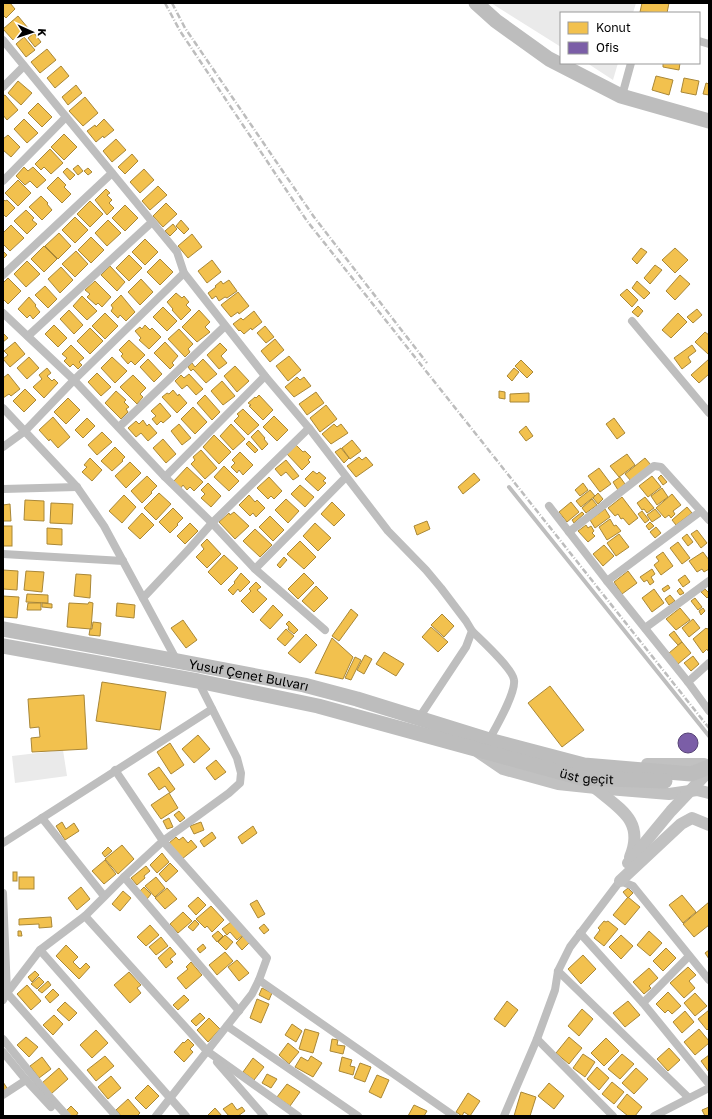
<svg xmlns="http://www.w3.org/2000/svg" width="712" height="1119" viewBox="0 0 712 1119" font-family="'Golos Text',sans-serif">
<rect width="100%" height="100%" fill="#fff"/>
<g fill="#eaeaea">
<polygon points="491,3 636,3 633,13 561,13 561,47"/>
<polygon points="587,63 618,63 613,80"/>
<polygon points="63,750 67,776 15,783 12,756"/>
</g>
<g fill="#f2c14e" stroke="#a98737">
<polygon points="3,3 10,3 15,9 6,18 3,15"/>
<polygon points="642,3 669,3 667,13 640,12"/>
<polygon points="18,16 28,28 13,40 3,29"/>
<polygon points="34,33 41,42 35,47 28,38"/>
<polygon points="24,37 35,50 26,57 16,44"/>
<polygon points="47,49 56,60 40,73 31,62"/>
<polygon points="663,63 680,63 679,70 663,67"/>
<polygon points="61,66 69,76 55,88 47,78"/>
<polygon points="656,76 673,80 669,95 652,90"/>
<polygon points="684,78 699,81 696,95 681,92"/>
<polygon points="18,81 32,93 21,105 8,93"/>
<polygon points="706,83 709,84 709,95 703,94"/>
<polygon points="76,85 82,93 68,105 62,97"/>
<polygon points="5,95 18,110 7,120 3,115 3,96"/>
<polygon points="85,97 98,113 83,126 69,111"/>
<polygon points="38,103 52,117 42,127 28,113"/>
<polygon points="24,119 38,133 27,143 14,129"/>
<polygon points="104,119 114,130 104,138 103,136 96,142 87,131 95,125 96,127"/>
<polygon points="64,134 77,147 64,160 51,147"/>
<polygon points="8,135 20,147 11,157 3,150 3,139"/>
<polygon points="116,139 126,150 112,162 103,151"/>
<polygon points="50,149 63,163 51,174 44,167 41,170 35,164"/>
<polygon points="132,154 138,161 125,174 118,167"/>
<polygon points="78,165 83,171 78,175 73,169"/>
<polygon points="24,167 28,171 33,167 46,180 37,188 30,181 25,185 16,176"/>
<polygon points="67,168 75,175 70,180 63,172"/>
<polygon points="88,168 92,172 88,175 84,171"/>
<polygon points="144,169 154,180 140,193 130,182"/>
<polygon points="58,177 66,185 64,187 71,194 62,203 47,188"/>
<polygon points="18,180 31,193 18,206 5,193"/>
<polygon points="158,186 167,195 150,210 142,201"/>
<polygon points="106,189 110,193 107,195 112,200 109,203 114,208 107,215 95,200"/>
<polygon points="41,196 48,203 47,204 52,210 42,220 29,207"/>
<polygon points="3,199 5,201 7,200 15,208 6,217 3,214"/>
<polygon points="90,201 103,214 90,227 77,214"/>
<polygon points="166,203 177,214 163,227 153,216"/>
<polygon points="125,205 138,218 125,231 112,218"/>
<polygon points="26,210 34,218 32,220 37,224 27,234 14,221"/>
<polygon points="75,217 88,230 75,243 62,230"/>
<polygon points="108,220 121,233 107,246 95,233"/>
<polygon points="181,220 189,229 184,234 176,226"/>
<polygon points="173,224 177,229 170,236 165,231"/>
<polygon points="11,225 24,238 10,251 3,244 3,233"/>
<polygon points="59,233 71,246 58,259 45,246"/>
<polygon points="192,234 202,247 188,258 178,246"/>
<polygon points="91,237 104,250 91,263 78,250"/>
<polygon points="145,239 158,252 145,265 132,252"/>
<polygon points="44,246 57,259 44,272 31,259"/>
<polygon points="641,248 647,252 637,264 632,259"/>
<polygon points="675,248 688,260 675,273 662,260"/>
<polygon points="3,251 7,255 3,259"/>
<polygon points="76,251 88,264 75,277 62,264"/>
<polygon points="129,255 142,268 129,281 116,268"/>
<polygon points="160,259 173,272 160,285 147,272"/>
<polygon points="212,260 221,272 207,283 198,271"/>
<polygon points="27,261 40,274 26,287 14,274"/>
<polygon points="655,265 662,270 650,284 644,278"/>
<polygon points="110,266 125,282 117,291 101,275"/>
<polygon points="61,267 73,280 60,293 48,279"/>
<polygon points="680,275 690,284 675,300 666,291"/>
<polygon points="8,278 21,291 8,304 3,299 3,283"/>
<polygon points="141,279 153,292 140,305 128,292"/>
<polygon points="229,280 237,291 227,298 225,297 219,301 216,296 212,299 208,293 216,287 215,286 221,281 223,284"/>
<polygon points="95,281 111,297 102,307 98,303 96,305 87,297 90,294 85,290"/>
<polygon points="637,281 650,293 644,299 632,288"/>
<polygon points="45,286 57,299 48,308 35,295"/>
<polygon points="627,289 638,300 632,307 620,295"/>
<polygon points="238,292 249,306 239,314 238,312 231,317 221,305"/>
<polygon points="176,293 182,298 184,296 189,302 186,305 191,310 181,320 172,310 173,309 167,302"/>
<polygon points="121,295 135,312 126,321 120,315 118,318 111,311 113,308 111,305"/>
<polygon points="82,296 97,311 87,320 73,306"/>
<polygon points="29,297 36,305 35,306 40,312 33,319 30,315 27,318 18,309"/>
<polygon points="638,306 643,311 638,317 632,312"/>
<polygon points="163,307 177,321 167,331 153,317"/>
<polygon points="697,309 702,315 693,323 687,317"/>
<polygon points="69,310 83,325 74,334 60,319"/>
<polygon points="199,310 210,322 205,327 210,332 197,342 182,327"/>
<polygon points="254,311 262,322 252,330 251,328 244,334 240,330 239,331 233,324 241,318 243,320"/>
<polygon points="105,313 118,326 105,339 92,326"/>
<polygon points="678,313 687,322 671,338 662,330"/>
<polygon points="54,325 67,338 58,347 45,334"/>
<polygon points="145,325 150,330 152,328 161,337 149,349 139,340 141,338 135,331 140,327 142,329"/>
<polygon points="265,326 274,337 266,343 257,333"/>
<polygon points="90,328 103,341 90,354 77,341"/>
<polygon points="179,329 193,344 188,349 190,352 185,357 168,339"/>
<polygon points="705,332 709,335 709,353 708,354 695,342"/>
<polygon points="3,333 8,338 3,342"/>
<polygon points="275,339 284,350 270,362 261,351"/>
<polygon points="129,340 145,355 135,365 131,361 128,364 121,356 123,354 119,350"/>
<polygon points="15,342 25,354 10,367 3,359 8,355 4,351"/>
<polygon points="165,342 178,356 172,363 174,365 170,369 154,353"/>
<polygon points="220,343 227,350 221,356 227,363 219,369 207,355"/>
<polygon points="71,345 84,358 79,362 82,365 78,369 73,364 70,367 64,361 67,358 62,354"/>
<polygon points="692,345 696,351 688,357 691,362 682,369 674,358"/>
<polygon points="289,356 301,370 288,381 276,366"/>
<polygon points="29,357 39,368 27,379 17,368"/>
<polygon points="112,357 127,371 115,383 101,368"/>
<polygon points="148,359 162,374 154,382 140,367"/>
<polygon points="203,359 217,374 206,383 193,369 191,371 188,367 192,363 195,367"/>
<polygon points="709,359 709,374 699,383 691,375"/>
<polygon points="521,360 533,372 527,378 515,366"/>
<polygon points="235,366 249,381 237,392 224,376"/>
<polygon points="47,368 51,373 47,376 52,381 54,379 58,383 44,398 33,387 42,379 39,375"/>
<polygon points="514,368 519,372 512,381 507,376"/>
<polygon points="97,373 111,387 101,396 88,382"/>
<polygon points="8,374 20,389 11,396 9,394 3,398 3,378"/>
<polygon points="189,374 203,389 196,395 187,385 182,389 175,381 181,375 184,378"/>
<polygon points="133,375 146,388 140,394 143,397 137,404 120,387"/>
<polygon points="297,377 300,380 304,377 311,386 294,397 285,387"/>
<polygon points="222,381 235,396 223,405 211,391"/>
<polygon points="25,389 36,400 24,412 13,401"/>
<polygon points="173,390 178,396 179,394 187,403 177,413 162,397 167,393 169,394"/>
<polygon points="116,391 126,400 124,402 129,407 126,409 128,412 121,419 105,403"/>
<polygon points="499,391 505,392 505,399 499,398"/>
<polygon points="316,392 324,403 307,415 299,404"/>
<polygon points="529,393 529,402 510,402 510,394"/>
<polygon points="205,395 220,412 212,420 197,403"/>
<polygon points="259,395 273,410 263,420 249,406 251,405 248,403 255,397 256,398"/>
<polygon points="68,398 80,410 66,424 54,412"/>
<polygon points="160,403 171,416 163,423 161,421 157,425 152,419 156,416 151,411"/>
<polygon points="326,405 337,419 320,432 310,418"/>
<polygon points="193,407 207,422 195,434 181,419"/>
<polygon points="243,409 259,425 248,435 234,421 239,416 237,414"/>
<polygon points="274,416 288,430 277,441 263,427"/>
<polygon points="53,417 70,437 58,448 50,439 49,441 39,430"/>
<polygon points="87,418 95,426 83,438 75,430"/>
<polygon points="614,418 625,433 617,439 606,424"/>
<polygon points="143,420 147,426 149,424 157,433 148,441 141,433 136,437 128,428 136,421 139,424"/>
<polygon points="179,424 191,438 182,445 171,431"/>
<polygon points="231,424 245,439 233,450 220,436"/>
<polygon points="334,424 337,427 341,424 348,433 331,444 322,434"/>
<polygon points="526,426 533,436 526,441 519,432"/>
<polygon points="258,430 265,438 264,439 268,444 262,450 251,437"/>
<polygon points="102,432 112,442 97,455 88,445"/>
<polygon points="214,435 231,452 219,464 203,447"/>
<polygon points="163,439 176,454 166,463 153,448"/>
<polygon points="352,440 361,451 350,459 342,448"/>
<polygon points="249,441 258,450 255,453 246,444"/>
<polygon points="296,445 303,452 305,451 311,457 308,460 310,462 302,470 287,454"/>
<polygon points="115,447 125,457 122,460 123,461 112,471 101,461"/>
<polygon points="341,448 349,458 344,463 335,452"/>
<polygon points="201,450 217,468 205,479 191,464 195,460 193,457"/>
<polygon points="240,452 253,465 243,475 239,470 237,473 231,467 235,463 232,460"/>
<polygon points="627,454 635,465 619,477 610,466"/>
<polygon points="359,457 362,460 366,457 373,465 356,477 347,466"/>
<polygon points="90,458 102,470 92,481 82,472 87,467 84,465"/>
<polygon points="645,458 651,465 631,481 625,474"/>
<polygon points="286,460 299,476 293,480 286,472 281,476 275,469"/>
<polygon points="130,462 141,473 126,488 115,476"/>
<polygon points="224,466 239,481 229,491 214,477"/>
<polygon points="187,467 203,482 194,491 190,487 187,490 183,485 180,489 173,482"/>
<polygon points="599,468 611,484 600,492 588,476"/>
<polygon points="313,471 317,474 319,472 326,478 323,481 326,483 318,491 305,479"/>
<polygon points="474,473 480,480 463,494 458,487"/>
<polygon points="661,475 667,482 663,485 658,478"/>
<polygon points="147,476 157,486 151,492 152,493 142,503 131,491"/>
<polygon points="652,476 661,487 648,497 639,486"/>
<polygon points="269,477 282,491 274,499 271,496 268,499 257,488"/>
<polygon points="620,477 625,484 618,490 613,482"/>
<polygon points="208,483 221,496 211,507 201,498 205,494 201,490"/>
<polygon points="583,483 588,490 580,496 575,490"/>
<polygon points="300,485 314,497 305,507 291,494"/>
<polygon points="662,488 668,497 657,505 651,496"/>
<polygon points="590,490 595,496 581,507 576,501"/>
<polygon points="159,493 171,504 156,520 144,508"/>
<polygon points="598,493 603,499 598,504 593,498"/>
<polygon points="672,494 681,505 673,511 675,514 671,518 669,515 665,518 656,508"/>
<polygon points="124,495 136,507 122,523 109,511"/>
<polygon points="249,495 255,502 257,500 265,508 256,517 253,513 250,516 239,505"/>
<polygon points="622,497 638,518 629,525 623,518 621,519 618,514 615,516 608,508"/>
<polygon points="645,497 654,508 647,513 644,509 642,510 637,503"/>
<polygon points="286,499 299,511 288,523 275,510"/>
<polygon points="592,499 597,505 586,513 582,508"/>
<polygon points="25,500 44,501 44,521 24,520"/>
<polygon points="332,502 345,515 334,526 321,514"/>
<polygon points="571,502 579,512 567,522 559,512"/>
<polygon points="51,503 73,504 72,524 50,523"/>
<polygon points="10,504 11,521 3,521 3,505"/>
<polygon points="687,507 692,513 676,525 672,520"/>
<polygon points="173,508 183,518 177,524 178,525 170,533 159,522"/>
<polygon points="605,509 610,517 595,528 590,520"/>
<polygon points="655,509 661,516 652,522 647,515"/>
<polygon points="642,511 649,520 645,523 638,514"/>
<polygon points="234,512 249,526 235,539 219,522 229,513 230,515"/>
<polygon points="582,512 584,514 574,523 572,520"/>
<polygon points="142,513 154,525 140,539 128,528"/>
<polygon points="270,516 284,530 273,541 259,527"/>
<polygon points="610,519 614,526 616,525 621,531 607,540 599,527"/>
<polygon points="427,521 430,529 417,535 414,526"/>
<polygon points="650,522 654,526 649,530 646,526"/>
<polygon points="190,523 198,531 185,544 177,536"/>
<polygon points="315,523 331,538 318,551 303,536"/>
<polygon points="586,525 588,528 591,526 594,531 592,533 595,536 588,542 578,531"/>
<rect x="3" y="526" width="9" height="20"/>
<polygon points="656,527 661,533 655,538 650,532"/>
<polygon points="47,528 62,529 62,545 47,544"/>
<polygon points="255,529 272,545 260,557 243,541"/>
<polygon points="697,530 707,543 701,548 691,534"/>
<polygon points="619,534 629,547 616,556 607,543"/>
<polygon points="687,534 693,542 688,546 682,538"/>
<polygon points="207,539 221,554 207,568 196,557 204,549 201,545"/>
<polygon points="300,541 316,557 304,569 287,554"/>
<polygon points="678,542 690,558 682,564 670,548"/>
<polygon points="604,545 614,556 603,566 593,554"/>
<polygon points="663,552 673,566 661,575 654,565 659,561 656,557"/>
<polygon points="703,552 709,560 709,569 704,572 702,569 697,572 689,561"/>
<polygon points="224,555 238,568 221,585 208,572"/>
<polygon points="284,557 287,560 280,568 277,565"/>
<polygon points="652,569 655,574 651,577 654,582 650,585 647,580 644,582 640,577"/>
<polygon points="3,570 18,571 17,590 3,589"/>
<polygon points="26,571 44,572 42,592 24,590"/>
<polygon points="628,571 637,583 622,594 614,582"/>
<polygon points="241,573 250,582 240,592 238,589 233,595 228,590 235,583 234,582"/>
<polygon points="304,573 314,583 298,599 288,589"/>
<polygon points="76,574 91,575 90,598 74,596"/>
<polygon points="685,575 690,582 683,587 678,580"/>
<polygon points="256,582 261,587 257,590 267,599 253,613 241,601 251,591 249,589"/>
<polygon points="668,585 670,588 664,592 662,589"/>
<polygon points="316,586 328,598 314,612 302,601"/>
<polygon points="680,588 684,593 680,595 677,591"/>
<polygon points="654,589 664,603 652,612 642,598"/>
<polygon points="705,589 709,593 709,596 707,598 701,592"/>
<polygon points="27,594 48,595 48,603 26,602"/>
<polygon points="670,595 675,601 669,605 665,599"/>
<polygon points="3,596 19,597 17,618 3,617"/>
<polygon points="695,598 702,607 698,610 691,601"/>
<polygon points="89,602 93,603 91,629 67,627 69,603 88,604"/>
<polygon points="28,603 41,603 41,610 27,610"/>
<polygon points="42,603 52,604 52,608 42,607"/>
<polygon points="117,603 135,605 134,618 116,616"/>
<polygon points="273,605 283,615 270,629 260,620"/>
<polygon points="680,608 690,620 676,630 666,619"/>
<polygon points="703,608 705,611 701,615 699,611"/>
<polygon points="351,609 358,615 339,641 332,636"/>
<polygon points="442,614 454,626 444,637 431,625"/>
<polygon points="693,619 700,628 689,637 682,628"/>
<polygon points="183,620 197,640 186,648 171,628"/>
<polygon points="289,621 298,630 294,634 288,629 289,627 286,624"/>
<polygon points="93,622 101,623 100,636 89,635 90,629 92,629"/>
<polygon points="431,627 448,642 438,652 422,637"/>
<polygon points="706,628 707,629 709,628 709,650 708,651 707,649 703,653 693,639"/>
<polygon points="286,629 294,636 285,646 277,639"/>
<polygon points="674,631 682,642 678,645 669,635"/>
<polygon points="306,634 317,645 300,663 288,653"/>
<polygon points="332,638 353,657 343,679 315,673"/>
<polygon points="682,642 691,653 678,664 669,653"/>
<polygon points="384,652 404,664 396,676 376,664"/>
<polygon points="365,655 372,659 364,674 357,670"/>
<polygon points="693,656 699,664 691,671 684,663"/>
<polygon points="355,657 361,660 351,680 345,678"/>
<polygon points="102,682 166,692 160,730 96,721"/>
<polygon points="550,686 584,730 562,747 528,703"/>
<polygon points="84,695 87,749 32,752 31,738 40,737 39,727 30,728 28,699"/>
<polygon points="198,735 210,749 194,763 182,749"/>
<polygon points="170,743 184,765 171,774 157,752"/>
<polygon points="216,760 226,772 215,780 206,768"/>
<polygon points="159,767 175,789 170,793 165,786 159,790 148,774"/>
<polygon points="169,793 178,808 161,819 151,805"/>
<polygon points="179,811 185,818 180,822 174,815"/>
<polygon points="169,818 173,827 167,829 163,821"/>
<polygon points="62,822 66,829 74,823 79,831 65,840 56,826"/>
<polygon points="201,822 204,830 194,834 190,826"/>
<polygon points="253,826 257,833 242,844 238,837"/>
<polygon points="212,832 216,838 204,847 200,841"/>
<polygon points="176,837 179,840 183,837 188,843 191,840 197,847 182,859 169,843"/>
<polygon points="122,845 134,859 118,874 105,859"/>
<polygon points="108,847 112,851 105,857 102,853"/>
<polygon points="162,853 169,862 157,873 150,865"/>
<polygon points="105,860 116,874 104,884 92,871"/>
<polygon points="170,863 178,871 166,882 159,874"/>
<polygon points="146,866 150,871 144,876 145,878 137,885 131,878"/>
<rect x="13" y="872" width="4" height="9"/>
<rect x="19" y="877" width="15" height="12"/>
<polygon points="156,877 165,888 155,897 145,886"/>
<polygon points="81,887 90,899 77,910 68,898"/>
<polygon points="144,887 151,894 147,899 140,891"/>
<polygon points="167,888 177,899 165,909 155,898"/>
<polygon points="628,888 633,893 628,898 623,892"/>
<polygon points="123,891 131,898 120,911 112,904"/>
<polygon points="682,895 696,912 683,923 669,905"/>
<polygon points="198,897 206,905 196,915 188,906"/>
<polygon points="628,897 640,907 625,925 613,915"/>
<polygon points="257,900 265,914 258,918 250,904"/>
<polygon points="709,902 709,925 694,937 683,924"/>
<polygon points="211,906 224,920 212,932 207,926 205,928 196,919"/>
<polygon points="183,912 192,921 178,933 170,924"/>
<polygon points="51,917 52,927 39,928 39,924 19,925 19,919"/>
<polygon points="195,920 199,924 193,931 188,927"/>
<polygon points="604,921 606,922 608,921 618,929 604,946 594,938 600,930 598,928"/>
<polygon points="231,922 243,935 237,940 230,932 227,935 222,929"/>
<polygon points="264,924 269,930 264,934 259,928"/>
<polygon points="150,925 159,935 146,946 137,937"/>
<polygon points="18,931 21,931 22,936 18,936"/>
<polygon points="218,931 223,936 217,942 212,936"/>
<polygon points="649,931 662,943 650,956 637,945"/>
<polygon points="225,935 233,942 226,950 218,942"/>
<polygon points="621,935 633,946 621,959 609,947"/>
<polygon points="243,936 249,943 242,950 236,943"/>
<polygon points="161,937 168,946 156,955 149,947"/>
<polygon points="203,944 206,948 200,953 197,949"/>
<polygon points="66,945 78,957 73,962 80,969 86,963 90,967 79,979 56,956"/>
<polygon points="170,947 176,954 170,959 173,962 166,968 158,958"/>
<polygon points="666,948 676,958 663,971 653,961"/>
<polygon points="709,950 709,959 705,953"/>
<polygon points="225,952 233,961 217,975 209,965"/>
<polygon points="583,955 596,969 581,984 568,969"/>
<polygon points="237,960 249,973 239,981 228,967"/>
<polygon points="191,962 202,975 186,989 177,978 188,969 186,967"/>
<polygon points="688,967 696,975 689,981 695,988 684,998 670,983"/>
<polygon points="649,968 658,978 649,986 651,988 644,994 633,982"/>
<polygon points="35,971 39,975 32,982 28,977"/>
<polygon points="129,972 141,985 137,988 141,993 130,1003 114,985"/>
<polygon points="39,977 44,982 37,989 31,984"/>
<polygon points="48,981 51,985 42,993 38,990"/>
<polygon points="27,985 41,1001 31,1010 17,994"/>
<polygon points="262,988 272,993 269,1000 259,995"/>
<polygon points="53,989 59,995 50,1003 45,997"/>
<polygon points="668,992 681,1006 672,1014 668,1010 665,1013 656,1004"/>
<polygon points="695,993 707,1006 695,1016 684,1003"/>
<polygon points="184,995 189,1000 178,1010 173,1005"/>
<polygon points="257,999 269,1004 261,1023 250,1018"/>
<polygon points="507,1001 518,1010 505,1027 494,1019"/>
<polygon points="628,1001 640,1015 625,1027 613,1013"/>
<polygon points="65,1002 77,1013 69,1021 57,1010"/>
<polygon points="582,1009 593,1019 579,1036 568,1026"/>
<polygon points="709,1010 709,1028 707,1030 698,1019"/>
<polygon points="685,1011 694,1022 682,1033 673,1022"/>
<polygon points="200,1013 205,1018 196,1026 191,1021"/>
<polygon points="54,1015 63,1024 53,1035 43,1025"/>
<polygon points="209,1018 220,1029 208,1042 197,1030"/>
<polygon points="292,1024 302,1031 296,1042 285,1035"/>
<polygon points="305,1029 319,1033 313,1053 299,1049"/>
<polygon points="699,1029 709,1041 709,1043 695,1055 684,1042"/>
<polygon points="96,1030 108,1043 92,1058 80,1045"/>
<polygon points="26,1037 38,1047 29,1057 17,1045"/>
<polygon points="569,1037 582,1048 569,1064 556,1053"/>
<polygon points="606,1038 619,1051 604,1066 591,1053"/>
<polygon points="188,1039 194,1045 190,1049 193,1052 184,1062 174,1052 183,1042 184,1043"/>
<polygon points="332,1039 338,1040 337,1045 345,1046 343,1054 330,1051"/>
<polygon points="288,1043 299,1052 289,1064 279,1055"/>
<polygon points="669,1048 680,1060 668,1071 657,1059"/>
<polygon points="583,1054 595,1062 585,1077 573,1068"/>
<polygon points="622,1054 634,1064 620,1079 608,1069"/>
<polygon points="709,1055 709,1072 701,1061"/>
<polygon points="105,1056 114,1066 96,1081 87,1070"/>
<polygon points="311,1056 322,1063 313,1077 295,1067 301,1057 308,1061"/>
<polygon points="42,1057 51,1069 39,1078 30,1066"/>
<polygon points="342,1057 352,1060 350,1066 355,1067 353,1075 339,1071"/>
<polygon points="253,1058 264,1067 254,1080 243,1072"/>
<polygon points="360,1063 371,1067 365,1082 354,1078"/>
<polygon points="597,1067 609,1078 599,1090 587,1079"/>
<polygon points="59,1068 68,1079 51,1094 42,1083"/>
<polygon points="636,1068 648,1079 634,1094 622,1083"/>
<polygon points="267,1074 277,1079 271,1088 262,1083"/>
<polygon points="377,1075 389,1080 381,1098 369,1092"/>
<polygon points="111,1076 121,1088 108,1099 98,1087"/>
<polygon points="3,1082 9,1091 3,1095"/>
<polygon points="612,1082 624,1092 614,1104 602,1094"/>
<polygon points="549,1083 564,1096 554,1109 538,1096"/>
<polygon points="287,1084 300,1092 290,1106 277,1097"/>
<polygon points="148,1085 159,1096 146,1109 135,1098"/>
<polygon points="521,1092 536,1097 530,1116 514,1116"/>
<polygon points="468,1093 480,1101 470,1116 464,1112 462,1116 456,1112"/>
<polygon points="627,1094 642,1107 635,1116 628,1116 617,1107"/>
<polygon points="128,1099 140,1113 137,1116 121,1116 116,1110"/>
<polygon points="232,1103 237,1110 242,1107 245,1111 238,1116 229,1116 223,1109"/>
<polygon points="414,1105 427,1111 424,1116 408,1116"/>
<polygon points="71,1106 78,1113 76,1116 69,1116 65,1112"/>
<polygon points="709,1107 709,1116 705,1116 702,1110"/>
<polygon points="215,1108 222,1116 207,1116"/>
</g>
<circle fill="#7b5ea7" stroke="#564275" cx="688" cy="743" r="10"/>
<g fill="none" stroke-linecap="round" stroke-linejoin="round">
<polyline stroke="#bebebe" stroke-width="4" points="509,487 709,736"/>
<g stroke="#bebebe" stroke-width="8">
<polyline points="3,40 177,252 184,273 265,376 309,428 388,531 426,570 441,588 466,621 472,631 466,647 419,718"/>
<polyline points="699,41 709,44"/>
<polyline points="3,87 24,66"/>
<polyline points="623,92 631,63"/>
<polyline points="3,181 66,117"/>
<polyline points="3,275 112,173"/>
<polyline points="3,313 74,380 165,477 212,523 255,569 325,630"/>
<polyline points="632,321 709,413"/>
<polyline points="28,336 152,222"/>
<polyline points="3,408 77,487 104,526 177,661"/>
<polyline points="119,427 225,326"/>
<polyline points="3,447 25,431 74,380 184,273"/>
<polyline points="165,477 265,376"/>
<polyline points="3,489 77,487"/>
<polyline points="549,506 607,581 688,682 709,711"/>
<polyline points="569,532 654,466 661,467 709,520"/>
<polyline points="3,554 123,561"/>
<polyline points="255,569 346,477"/>
<polyline points="607,581 701,511"/>
<polyline points="143,598 190,548 212,523 309,428"/>
<polyline points="645,628 709,581"/>
<path d="M472,631C481,640 513,669 514,680C516,693 496,727 489,740"/>
<polyline points="688,682 709,663"/>
<polyline points="115,770 163,841 267,958 259,980 252,994 156,1116"/>
<polyline points="42,818 104,896"/>
<polyline points="3,843 212,709"/>
<polyline points="124,877 239,1011"/>
<polyline points="3,893 7,993 3,1000"/>
<polyline points="85,916 207,1051 298,1116"/>
<polyline points="580,933 643,1003 709,1084"/>
<polyline points="40,950 186,1116"/>
<polyline points="558,971 689,1098"/>
<polyline points="259,980 454,1116"/>
<polyline points="643,1003 689,956"/>
<polyline points="227,1026 358,1116"/>
<polyline points="3,1039 49,1096 67,1116"/>
<polyline points="537,1039 613,1116"/>
<polyline points="3,1052 26,1080 51,1107"/>
<polyline points="217,1062 264,1116"/>
<polyline points="3,1095 26,1080"/>
<polyline points="116,1116 7,993 40,950 85,916 124,877 163,841 229,793 240,783 241,773 237,758 198,681"/>
<polyline points="504,1116 537,1039 555,990 558,971 570,947 620,881 633,886 709,980"/>
<polyline points="654,1116 709,1088"/>
</g>
<g stroke="#c1c1c1" stroke-width="12">
<polyline points="478,752 503,769 558,784 596,788 669,794 697,790 709,793"/>
<polyline points="647,764 704,764 709,767"/>
<path d="M595,788C620,809 645,821 630,857"/>
<polyline points="628,863 671,811 709,771"/>
<polyline points="620,881 681,824 692,818 709,825"/>
</g>
<g stroke="#bdbdbd" stroke-width="15">
<polyline points="476,3 496,21 549,59 621,96 709,121"/>
<path id="s1" d="M3,629L177,661L304,685L357,699L489,740L584,765L691,774L709,767"/>
<path id="s2" d="M3,646L198,681L318,706L581,778L665,781"/>
</g>
<g stroke="#bdbdbd" stroke-width="2.5" stroke-dasharray="6 2 1 2" stroke-linecap="butt">
<polyline points="165,3 180,31 307,221 709,728"/>
<polyline points="172,3 185,28 314,217 427,363"/>
</g>
</g>
<g text-anchor="middle" stroke-width="4" stroke-linejoin="round" paint-order="stroke">
<g font-size="13" fill="#000" stroke="#fff">
<text dy="5" stroke="none"><textPath href="#s1" startOffset="250">Yusuf Çenet Bulvarı</textPath></text>
<text dy="5" stroke="none"><textPath href="#s2" startOffset="599">üst geçit</textPath></text>
</g>
</g>
<rect width="712" height="1119" fill="none" stroke="#000000" stroke-width="8"/>
<rect x="560" y="12" width="140" height="52" fill="#ffffff" stroke="#999999"/>
<rect x="568" y="22" width="20" height="12" fill="#f2c14e" stroke="#999999"/>
<text x="596" y="32" font-size="12" fill="#000000">Konut</text>
<rect x="568" y="42" width="20" height="12" fill="#7b5ea7" stroke="#999999"/>
<text x="596" y="52" font-size="12" fill="#000000">Ofis</text>
<g transform="translate(32 32) rotate(93)" stroke="#ffffff" stroke-width="3" paint-order="stroke">
<path d="M0-3L7 15L0 10L-7 15Z" fill="#000000"/>
<text y="-6" font-size="11" font-weight="bold" text-anchor="middle" fill="#000000">K</text>
</g>
</svg>
